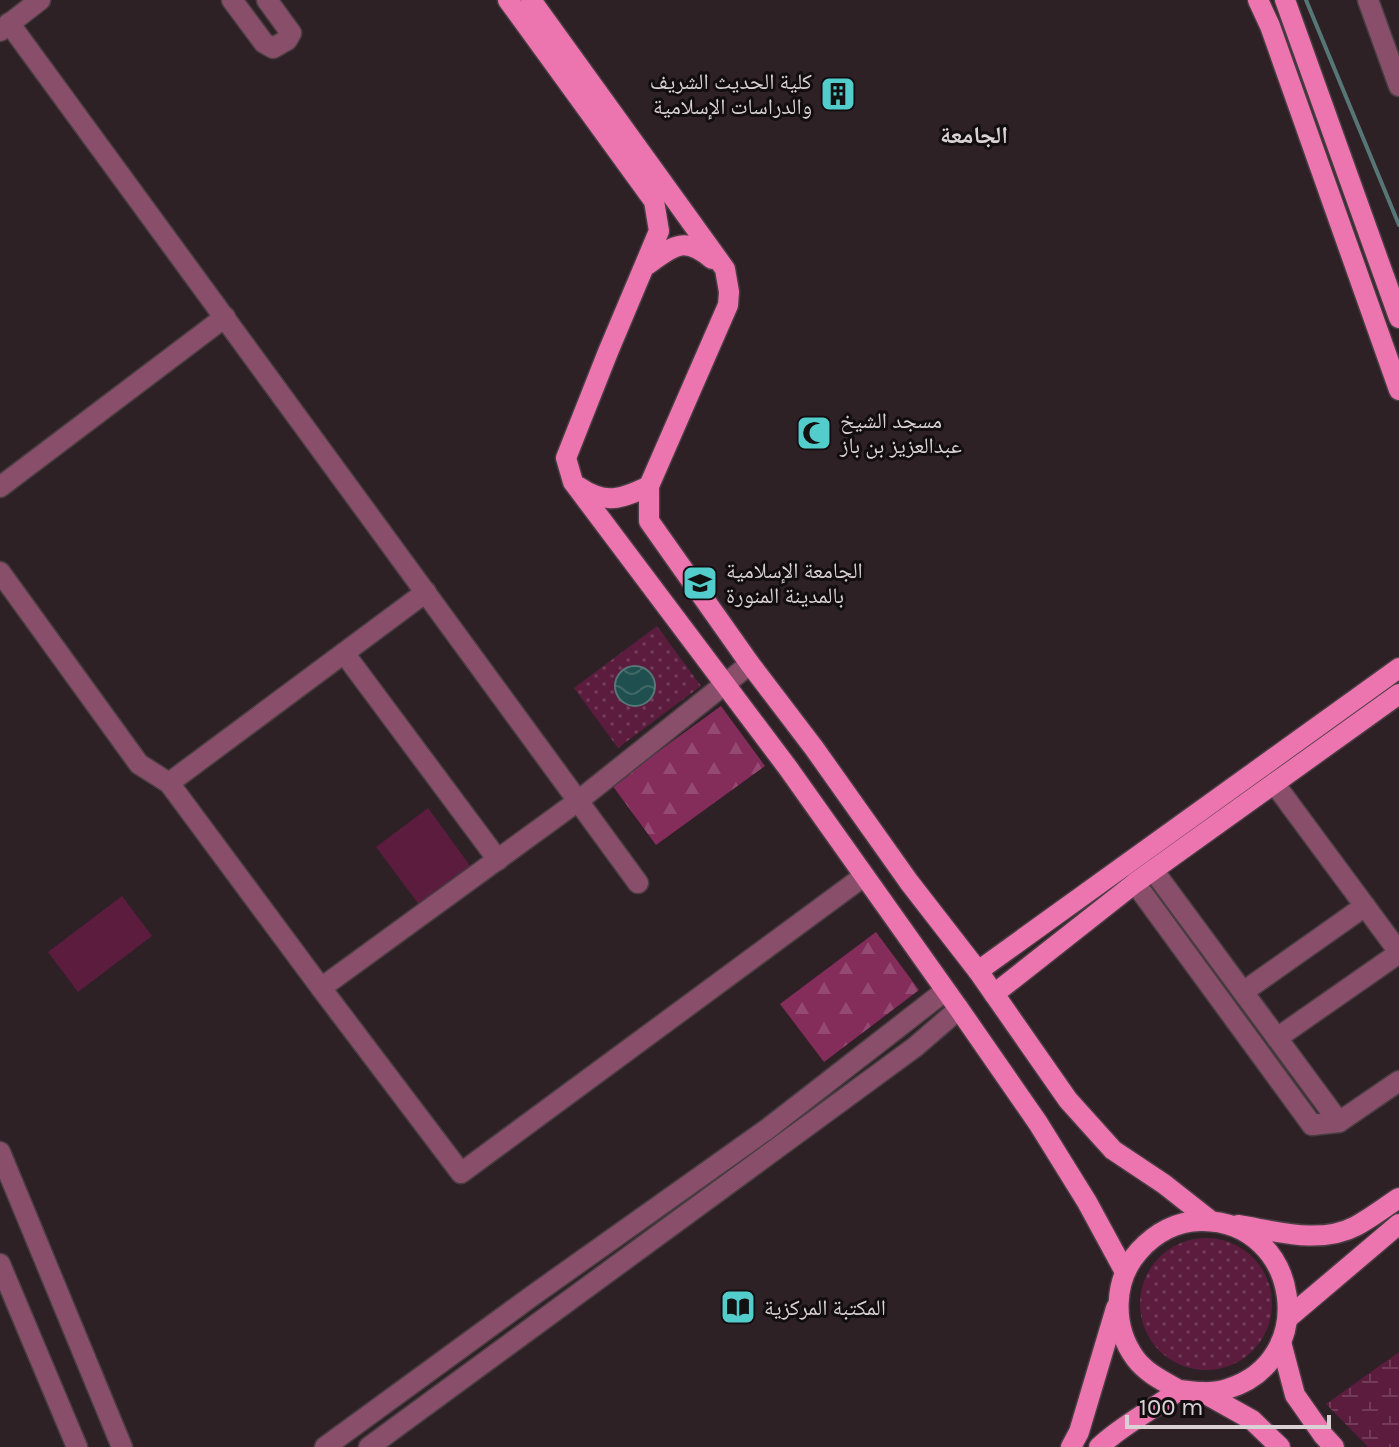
<svg xmlns="http://www.w3.org/2000/svg" width="1399" height="1447" viewBox="0 0 1399 1447" font-family="Karla,'Noto Naskh Arabic',sans-serif">
<defs>
<pattern id="grass-dots" width="8" height="8" patternUnits="userSpaceOnUse" patternTransform="scale(2)"><rect width="8" height="8" fill="#5b1c3e"/><path d="M2 2h.1M6 6h.1" fill="none" stroke="#723c59" stroke-width="1.8" stroke-linecap="round"/></pattern>
<pattern id="forest-firs" width="22" height="20" patternUnits="userSpaceOnUse" patternTransform="scale(2)"><rect width="22" height="20" fill="#842d5b"/><path d="M5 1l3.5 6h-7zM16 11l3.5 6h-7z" fill="#954a72"/></pattern>
<pattern id="wetland-marsh" width="20" height="14" patternUnits="userSpaceOnUse" patternTransform="scale(2)"><rect width="20" height="14" fill="#5b1c3e"/><path d="M1 5h8M5 5V1M11 12h8M15 12V8" fill="none" stroke="#723c59"/></pattern>
<pattern id="water-waves" width="16" height="10" patternUnits="userSpaceOnUse" patternTransform="scale(2)"><rect width="16" height="10" fill="#1f504f"/><path d="M0 5q4-4 8 0t8 0" fill="none" stroke="#3f6867"/></pattern>
</defs>
<rect width="100%" height="100%" fill="#2d2126"/>
<g fill="url(#grass-dots)">
<polygon points="657,626 701,686 618,748 574,688"/>
<circle cx="1206" cy="1304" r="66"/>
</g>
<g fill="url(#forest-firs)">
<polygon points="721,706 765,766 656,845 612,785"/>
<polygon points="876,932 919,990 824,1062 780,1004"/>
</g>
<polygon fill="url(#wetland-marsh)" points="1399,1352 1399,1447 1368,1447 1326,1404"/>
<g fill="#5b1c3e">
<polygon points="428,808 471,867 420,906 376,847"/>
<polygon points="122,896 152,936 78,992 48,952"/>
</g>
<circle fill="url(#water-waves)" stroke="#577777" stroke-width="2" cx="635" cy="686" r="20"/>
<g fill="none" stroke-linecap="round" stroke-linejoin="round">
<polyline stroke="#577777" stroke-width="4" points="1306,0 1399,225"/>
<defs>
<g id="minor">
<polyline points="232,0 264,43 273,48 287,40 291,33 267,0"/>
<polyline points="1368,0 1399,86"/>
<polyline points="9,23 638,883"/>
<polyline points="0,31 40,0"/>
<polyline points="0,487 225,317"/>
<polyline points="0,572 139,764 169,783 321,988 578,801 750,664"/>
<polyline points="344,653 498,860"/>
<polyline points="169,783 426,592"/>
<polyline points="1274,783 1399,952"/>
<polyline points="1153,870 1339,1122 1399,1081"/>
<polyline points="1135,883 1312,1125 1339,1122"/>
<polyline points="321,988 461,1173 864,876"/>
<polyline points="1243,992 1365,906"/>
<polyline points="1277,1038 1399,953"/>
<polyline points="0,1152 122,1447"/>
<polyline points="0,1264 77,1447"/>
<polyline points="325,1447 532,1296 766,1130 945,991"/>
<polyline points="369,1447 915,1047 959,1009"/>
</g>
<g id="major">
<polyline points="508,0 654,201 659,231 608,352 566,458 573,482 788,768 959,1009 1038,1123 1087,1202 1125,1272"/>
<polyline points="531,0 725,269 729,292 728,305 649,486 649,521 750,664 814,748 909,882 978,971 1068,1100 1113,1150 1164,1184 1211,1221"/>
<polyline points="1258,0 1270,26 1399,390"/>
<polyline points="1285,0 1399,318"/>
<path d="M647,265C673,246 684,235 712,259"/>
<path d="M579,487C605,505 622,499 649,486"/>
<polyline points="978,971 1399,668"/>
<polyline points="994,994 1135,883 1399,694"/>
<path d="M1238,1225C1276,1231 1320,1245 1356,1226C1371,1218 1385,1207 1399,1198"/>
<polyline points="1288,1318 1399,1224"/>
<polyline points="1281,1342 1295,1395 1323,1435 1334,1447"/>
<polyline points="1202,1392 1252,1420 1280,1447"/>
<polyline points="1071,1447 1079,1432 1116,1308"/>
<path d="M1099,1447C1123,1424 1153,1410 1179,1390C1195,1392 1211,1394 1227,1389C1321,1361 1300,1222 1203,1221C1178,1220 1155,1233 1139,1251C1113,1280 1112,1326 1135,1358C1146,1373 1163,1381 1179,1390"/>
</g>
</defs>
<use href="#minor" stroke="#493d42" stroke-width="23"/>
<use href="#major" stroke="#493d42" stroke-width="23"/>
<use href="#minor" stroke="#894f6a" stroke-width="20"/>
<use href="#major" stroke="#ec74af" stroke-width="20"/>
</g>
<defs>
<symbol id="building-square" viewBox="-11 -11 22 22"><rect x="-9" y="-9" width="18" height="18" rx="4" fill="#53cdcb" stroke="#120d0f"/><path d="M-4-6H4V6H1V3H-1V6H-4ZM-2.5-4.3h1.7v1.8h-1.7ZM.8-4.3h1.7v1.8H.8ZM-2.5-1h1.7V.8h-1.7ZM.8-1h1.7V.8H.8Z" fill="#111"/></symbol>
<symbol id="mosque-square" viewBox="-11 -11 22 22"><rect x="-9" y="-9" width="18" height="18" rx="4" fill="#53cdcb" stroke="#120d0f"/><path d="M3.5-4.9A6 6 0 1 0 3.5 4.9A5 5 0 1 1 3.5-4.9Z" fill="#111"/></symbol>
<symbol id="university-square" viewBox="-11 -11 22 22"><rect x="-9" y="-9" width="18" height="18" rx="4" fill="#53cdcb" stroke="#120d0f"/><path d="M0-5L7-2L0 1L-7-2ZM-4 1L0 2.5L4 1V4Q0 6-4 4Z" fill="#111"/></symbol>
<symbol id="library-square" viewBox="-11 -11 22 22"><rect x="-9" y="-9" width="18" height="18" rx="4" fill="#53cdcb" stroke="#120d0f"/><path d="M-6-4Q-3-5.5-.7-3.5V5Q-3 3-6 4ZM6-4Q3-5.5 .7-3.5V5Q3 3 6 4Z" fill="#111"/></symbol>
</defs>
<g fill-rule="evenodd">
<use href="#building-square" x="818" y="74" width="40" height="40"/>
<use href="#mosque-square" x="794" y="413" width="40" height="40"/>
<use href="#university-square" x="680" y="563" width="40" height="40"/>
<use href="#library-square" x="718" y="1287" width="40" height="40"/>
</g>
<g text-anchor="middle" stroke-width="6" stroke-linejoin="round" paint-order="stroke">
<g font-size="22" fill="#d9d1d4" stroke="#120d0f" text-anchor="start">
<text x="812" y="89" text-anchor="end">كلية الحديث الشريف<tspan x="812" dy="25">والدراسات الإسلامية</tspan></text>
<text x="840" y="428">مسجد الشيخ<tspan x="840" dy="25">عبدالعزيز بن باز</tspan></text>
<text x="726" y="578">الجامعة الإسلامية<tspan x="726" dy="25">بالمدينة المنورة</tspan></text>
<text x="764" y="1315">المكتبة المركزية</text>
</g>
<g font-size="24" font-weight="bold" fill="#d9d1d4" stroke="#120d0f">
<text x="974" y="143">الجامعة</text>
</g>
</g>
<path d="M1127 1415v12h202v-12" fill="none" stroke="#d9d1d4" stroke-width="4"/>
<text x="1139" y="1415" font-size="24" fill="#d9d1d4" stroke="#120d0f" stroke-width="6" paint-order="stroke">100 m</text>
</svg>
